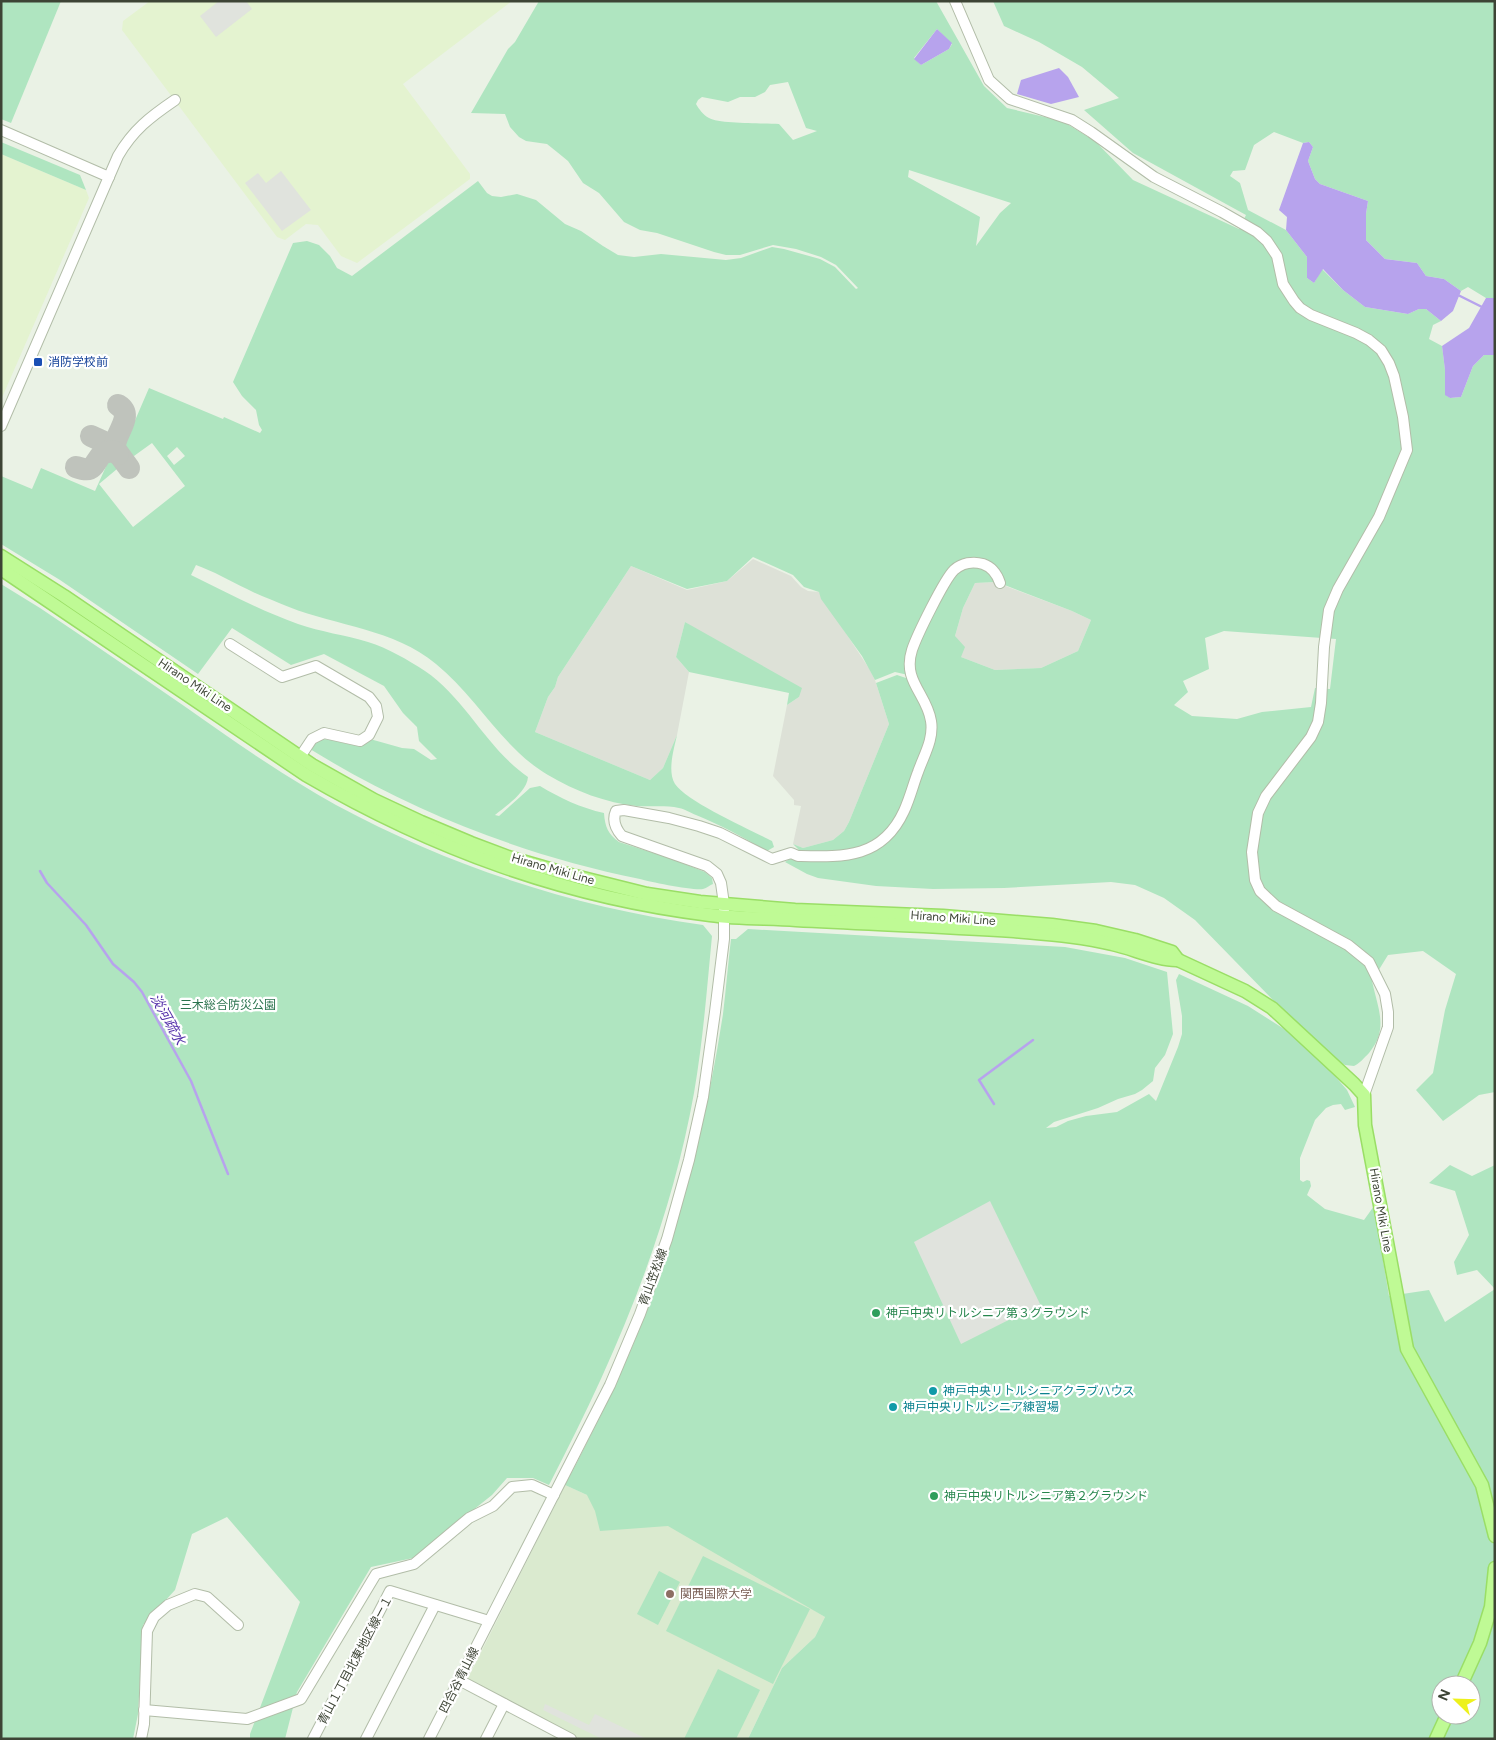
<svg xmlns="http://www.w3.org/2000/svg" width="1496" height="1740" viewBox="0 0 1496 1740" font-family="Figtree,'Noto Sans JP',sans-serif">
<rect width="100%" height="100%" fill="#eaf2e5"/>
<g fill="#e4f3d0">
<polygon points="150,1 512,1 403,84 470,174 470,179 357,263 341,256 318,225 306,224 285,240 277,237 122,30 123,21"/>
<polygon points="1,154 86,190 89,198 1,400"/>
</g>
<g fill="#dde1d7">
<polygon points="753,559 791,576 801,587 808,591 819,592 870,670 875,680 889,724 849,822 844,831 833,840 803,848 793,844 801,806 794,805 794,800 773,776 787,705 799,697 685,622 676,657 689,672 677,735 663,768 650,780 535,732 548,697 555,687 558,677 631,566 687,590 727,581"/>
<polygon points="995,582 1072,611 1091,620 1078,651 1041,668 995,670 961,657 955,636 963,608 975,583"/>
</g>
<polygon fill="#daeacf" points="565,1485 587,1495 618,1490 825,1617 815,1637 782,1668 748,1739 580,1739 470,1684 468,1678"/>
<g fill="#afe5c0" fill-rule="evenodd">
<polygon points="1,1 61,1 11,123 1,119"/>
<path d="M539,1H936L984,86L1007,108L1062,121L1095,141L1133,180L1239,229L1246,215L1133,153L1084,110L1119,98L1082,67L1039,42L1004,26L993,1H1495V298H1486L1468,287L1461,291L1444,279L1426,276L1417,263L1385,259L1366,240V214L1368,201L1320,184L1315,179L1308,161L1313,147L1309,142L1303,143L1274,132L1254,145L1245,170L1233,171L1230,176L1240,183L1248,210L1286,230L1307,257V278L1314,283L1322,269L1343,290L1365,307L1408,314L1419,309H1426L1441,321L1433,325L1429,339L1442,346L1445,370V394L1450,398L1461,397L1473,366L1484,355H1495V1092L1479,1095L1443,1121L1416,1090L1433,1073L1445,1010L1456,974L1423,951L1388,955L1372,981C1378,1009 1389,1029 1369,1053C1364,1058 1359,1064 1354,1066L1345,1065L1332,1057L1273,1000L1195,920L1164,898L1135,885L1111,882L1004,888L933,889L876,886L818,878L807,874L785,862L791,858C814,860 842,861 865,854C907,841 919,779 932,743C941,704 916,698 912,667C910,651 943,587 955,573C958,569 963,567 968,566C981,563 990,571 995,582L975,583L963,608L955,636L965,647L961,657L995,670L1041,668L1078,651L1091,620L1072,611L1002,584L1001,576C985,560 966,551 949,573C934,599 902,645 908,675L895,672L875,680L862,656L821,599L819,592L804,587L793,575L753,557L727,581L687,589L631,566L558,677L555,687L548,697L535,732L650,780L663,768L677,735C674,749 667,771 675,784C687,802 751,830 772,841L774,847L767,851C744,838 721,825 696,815C691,813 685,809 679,808C666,805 651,807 637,806C606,803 575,791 548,775C502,748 477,697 436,664C394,629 337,626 289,607C275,601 260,596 247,589C230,581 213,571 196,565L191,575C226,592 261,611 298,624C321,632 345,635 368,642C388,648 408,660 425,671C466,699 487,749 528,777C527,792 506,806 495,815L499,816L530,788L540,786C560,798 581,808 604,813C605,827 608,834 619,842L672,859L705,872L712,878L713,884C710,885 707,888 703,889C695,891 650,882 640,879C523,855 412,812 310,749C326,724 350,757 370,739L402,748L414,749L431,760L437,759L419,741L417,727L403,713L384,686L324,654L291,665L232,628L198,674L60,580L1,544V476L32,489L41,468L95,491L108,462L112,461L117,467V469L99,484L133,527L185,486L152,443L134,456L131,455L124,446L149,388L223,419L224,417L260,433L262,430L259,425L256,410L242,396L233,382L293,243L307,241L319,245L330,256L337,268L352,276L478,181L487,193L492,196L501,197L517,194L536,200L565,224L581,231L603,246L618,255L634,257L661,254L726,260L741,258L772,247L784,249L820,259L835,267L856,289L858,288L836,265L821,257L796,249L773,245L740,255H726L714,252L657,233L640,230L624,222L599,193L583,183L568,161L557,152L547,144L526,141L519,137L510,127L505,114L471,113L508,49L515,42ZM937,29L952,44L949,49L921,65L914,58ZM788,82L806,128L817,131L793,140L779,124C764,123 719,124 709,118C703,115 699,109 696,104L698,100L702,97L728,102L740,97H755L765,92L770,85ZM909,170L1011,203L1010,204L1000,213L976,246L980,217L908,177ZM177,447L185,456L174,465L167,456ZM1224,631L1336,639L1330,689L1315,688L1311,707L1262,712L1237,719L1192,716L1174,705L1188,692L1183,681L1209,669L1205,638Z"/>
<polygon points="1,142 80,175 86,190 1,154"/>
<path d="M1,584L40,608C89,641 138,674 187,708C235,742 284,776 336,805C451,867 574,907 703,925L712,936C707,988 703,1041 694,1093C669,1233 614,1360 549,1485L533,1478H507L492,1495L413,1558L371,1567L297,1692L285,1739H250V1734L300,1602L227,1517L192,1534L175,1590L143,1625L138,1714L133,1739H1Z"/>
<polygon points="685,622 802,688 799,697 787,705 789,693 689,672 676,657"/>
<polygon points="897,675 909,679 922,702 929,731 910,787 894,822 874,843 849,851 802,853 793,844 803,848 833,840 844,831 849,822 889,724 876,683"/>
<path d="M748,929L1065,947L1125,958L1167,972L1173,1034L1165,1055L1155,1068L1153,1081L1142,1090L1135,1094L1118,1099L1098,1108L1054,1122L1046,1128L1056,1127L1068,1121L1086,1116L1117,1112L1149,1094L1156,1101L1178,1047L1182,1034V1016L1176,980L1179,974L1248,1006L1292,1034L1335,1076L1347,1090L1355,1107L1345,1110L1341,1104L1333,1105L1326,1108L1315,1120L1300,1158V1180L1303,1182L1307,1180L1310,1181L1311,1186L1307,1195L1325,1209L1364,1220L1374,1206L1389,1296L1429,1290L1445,1322L1495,1289V1739H748L782,1668L815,1637L825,1617L668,1526L600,1531L595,1511L587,1495L565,1485C597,1425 627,1364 651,1300C685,1208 708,1111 723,1014C726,989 728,964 731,939H736ZM1441,1685H1471V1715H1441Z"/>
<polygon points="1450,1165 1472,1176 1495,1165 1495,1289 1477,1270 1457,1275 1454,1262 1469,1235 1455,1191 1429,1183"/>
<polygon points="703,1556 810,1609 773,1684 666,1631"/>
<polygon points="659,1571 680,1582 658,1625 637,1614"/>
<polygon points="718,1669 760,1690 736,1739 684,1739"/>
</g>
<g fill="#e0e3dd">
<polygon points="219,1 246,1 252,9 216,37 200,16"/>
<polygon points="281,171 311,210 282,231 245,183 258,173 266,183"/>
<polygon points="990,1201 1040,1304 961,1344 914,1242"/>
<polygon points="545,1704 589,1725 595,1714 647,1739 602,1739 543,1710"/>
</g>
<g fill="#b7a3ed">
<polygon points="937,29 952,43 949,49 921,65 914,59"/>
<polygon points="1059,68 1068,77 1079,97 1051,104 1017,94 1021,80"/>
<polygon points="1309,142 1313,147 1308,161 1315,179 1320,184 1368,201 1366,214 1366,240 1385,259 1417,263 1426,276 1444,279 1461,291 1453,311 1441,321 1426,309 1419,309 1408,314 1365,307 1343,290 1323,269 1314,283 1307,278 1307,257 1286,230 1287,217 1279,210 1303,143"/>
<polygon points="1486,298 1495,298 1495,355 1484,355 1473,366 1461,397 1450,398 1445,395 1445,370 1442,346 1469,328"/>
</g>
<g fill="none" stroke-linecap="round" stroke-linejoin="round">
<g stroke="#b7a3ed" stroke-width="2.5">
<polyline points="1458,295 1482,307"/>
<polyline points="40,871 47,883 86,925 113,964 134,982 142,992 191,1081 228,1174"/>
<polyline points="994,1104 979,1080 1033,1040"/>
</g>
<g stroke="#bfc3bc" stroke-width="22">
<polyline points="91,436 113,446 129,468"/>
<path d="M115,449C113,434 136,416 118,405"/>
<path d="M76,467C96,474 92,464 103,453L113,451L118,454"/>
</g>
<defs>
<g id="minor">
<polyline points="955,1 989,80 1010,99 1072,120 1091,132 1154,177 1222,212 1257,232 1267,241 1277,256 1283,284 1294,301 1300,308 1311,315 1356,333 1369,340 1381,350 1389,363 1394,376 1403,417 1407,450 1379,517 1338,589 1329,610 1324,647 1321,703 1318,722 1311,737 1266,796 1258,813 1252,852 1255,880 1260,891 1276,906 1348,945 1369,962 1385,994 1388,1012 1388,1027 1364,1095"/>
<polyline points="1,130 109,177"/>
<path d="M1,426L118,156C133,130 150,117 175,100"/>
<polyline points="230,644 282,677 316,666 369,697 376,706 378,717 369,735 360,741 324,733 312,739 300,757"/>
<polyline points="459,1680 571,1739"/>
<polyline points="144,1710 247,1719 301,1699 376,1574 414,1564 469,1518 493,1506 512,1487 532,1485 554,1495"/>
<polyline points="141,1739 144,1724 147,1631 154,1617 168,1605 195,1594 207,1597 238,1625"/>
<polyline points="313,1739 390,1591 489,1621"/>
<polyline points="366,1739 435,1605"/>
<path d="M429,1739L610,1385L640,1314L667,1239L689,1160L703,1097L715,1012L724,939V904L721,883L717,874L707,866L622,836C615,828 612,820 616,811L624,810L669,818L699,826L720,833L772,859L791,853L798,856C843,857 882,859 904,811C910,798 913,785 918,772C924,755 934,739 931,721C927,694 902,681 912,650C917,635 944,580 954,570C962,563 973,561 983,564C992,567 997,574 1000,583"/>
<polyline points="486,1739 504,1704"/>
</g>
<g id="major">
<polyline points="1,556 64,596 312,765 374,800 421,822 471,843 508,857 567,874 647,894 700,902 795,910 943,916 1052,925 1096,931 1135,940 1172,952 1178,960"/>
<path d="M1,569L306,775C433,849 564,897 710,915C739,919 768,918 796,920C869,924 941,926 1014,931C1047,934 1080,936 1112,944C1132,948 1159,961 1178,960L1245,991L1272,1008L1354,1084L1364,1095L1365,1125L1407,1349L1482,1485L1495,1536"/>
<polyline points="1461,1685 1480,1643 1491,1607 1495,1568"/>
<polyline points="1436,1739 1447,1715"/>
</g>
</defs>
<use href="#minor" stroke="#b2bda8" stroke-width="12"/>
<use href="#major" stroke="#9ade66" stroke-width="15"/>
<use href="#minor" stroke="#fff" stroke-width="10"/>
<use href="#major" stroke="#bffa95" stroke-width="12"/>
</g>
<rect fill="#1a4fb4" stroke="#fff" stroke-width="2" x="33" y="357" width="10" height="10" rx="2.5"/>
<g fill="#2e9e5b" stroke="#fff" stroke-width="2">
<circle cx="876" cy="1313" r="5"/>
<circle cx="934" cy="1496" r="5"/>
</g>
<g fill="#0f9aa8" stroke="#fff" stroke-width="2">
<circle cx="933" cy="1391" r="5"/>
<circle cx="893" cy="1407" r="5"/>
</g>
<circle fill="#8d6e63" stroke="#fff" stroke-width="2" cx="670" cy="1594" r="5"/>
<g text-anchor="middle" stroke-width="4.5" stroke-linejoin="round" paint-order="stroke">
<g font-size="12" fill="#164399" stroke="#fff" text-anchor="start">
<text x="48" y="366">消防学校前</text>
</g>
<g font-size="12" fill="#3d4435" stroke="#fff">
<text transform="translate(195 685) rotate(34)" y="4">Hirano Miki Line</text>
<text transform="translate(553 869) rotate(16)" y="4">Hirano Miki Line</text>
<text transform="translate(953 918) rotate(4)" y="4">Hirano Miki Line</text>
<text transform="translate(1381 1210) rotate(80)" y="4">Hirano Miki Line</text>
<text transform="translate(653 1277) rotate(-70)" y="4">青山笠松線</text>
<text transform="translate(355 1660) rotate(-62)" y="4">青山１丁目北東地区線ー１</text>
<text transform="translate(459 1680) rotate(-63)" y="4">四合谷青山線</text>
</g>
<g font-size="12" fill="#2b734e" stroke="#fff">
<text x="228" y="1009">三木総合防災公園</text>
</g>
<g font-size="12" fill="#27864d" stroke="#fff" text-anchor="start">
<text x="886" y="1317">神戸中央リトルシニア第３グラウンド</text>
<text x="944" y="1500">神戸中央リトルシニア第２グラウンド</text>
</g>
<g font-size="12" fill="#0d838f" stroke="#fff" text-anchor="start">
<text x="943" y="1395">神戸中央リトルシニアクラブハウス</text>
<text x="903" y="1411">神戸中央リトルシニア練習場</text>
</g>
<g font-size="12" fill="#785e54" stroke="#fff" text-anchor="start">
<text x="680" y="1598">関西国際大学</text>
</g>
<g font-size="14" font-style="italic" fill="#5633ab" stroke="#fff">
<text transform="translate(168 1019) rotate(61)" y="5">淡河疏水</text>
</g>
</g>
<rect width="1496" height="1740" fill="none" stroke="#3d4435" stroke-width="5"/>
<g transform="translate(1456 1700) rotate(293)"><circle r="24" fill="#ffffff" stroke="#b1b4ae"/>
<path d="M0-4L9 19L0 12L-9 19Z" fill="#edf11c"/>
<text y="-8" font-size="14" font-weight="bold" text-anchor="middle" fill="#3d4435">N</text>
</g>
</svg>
